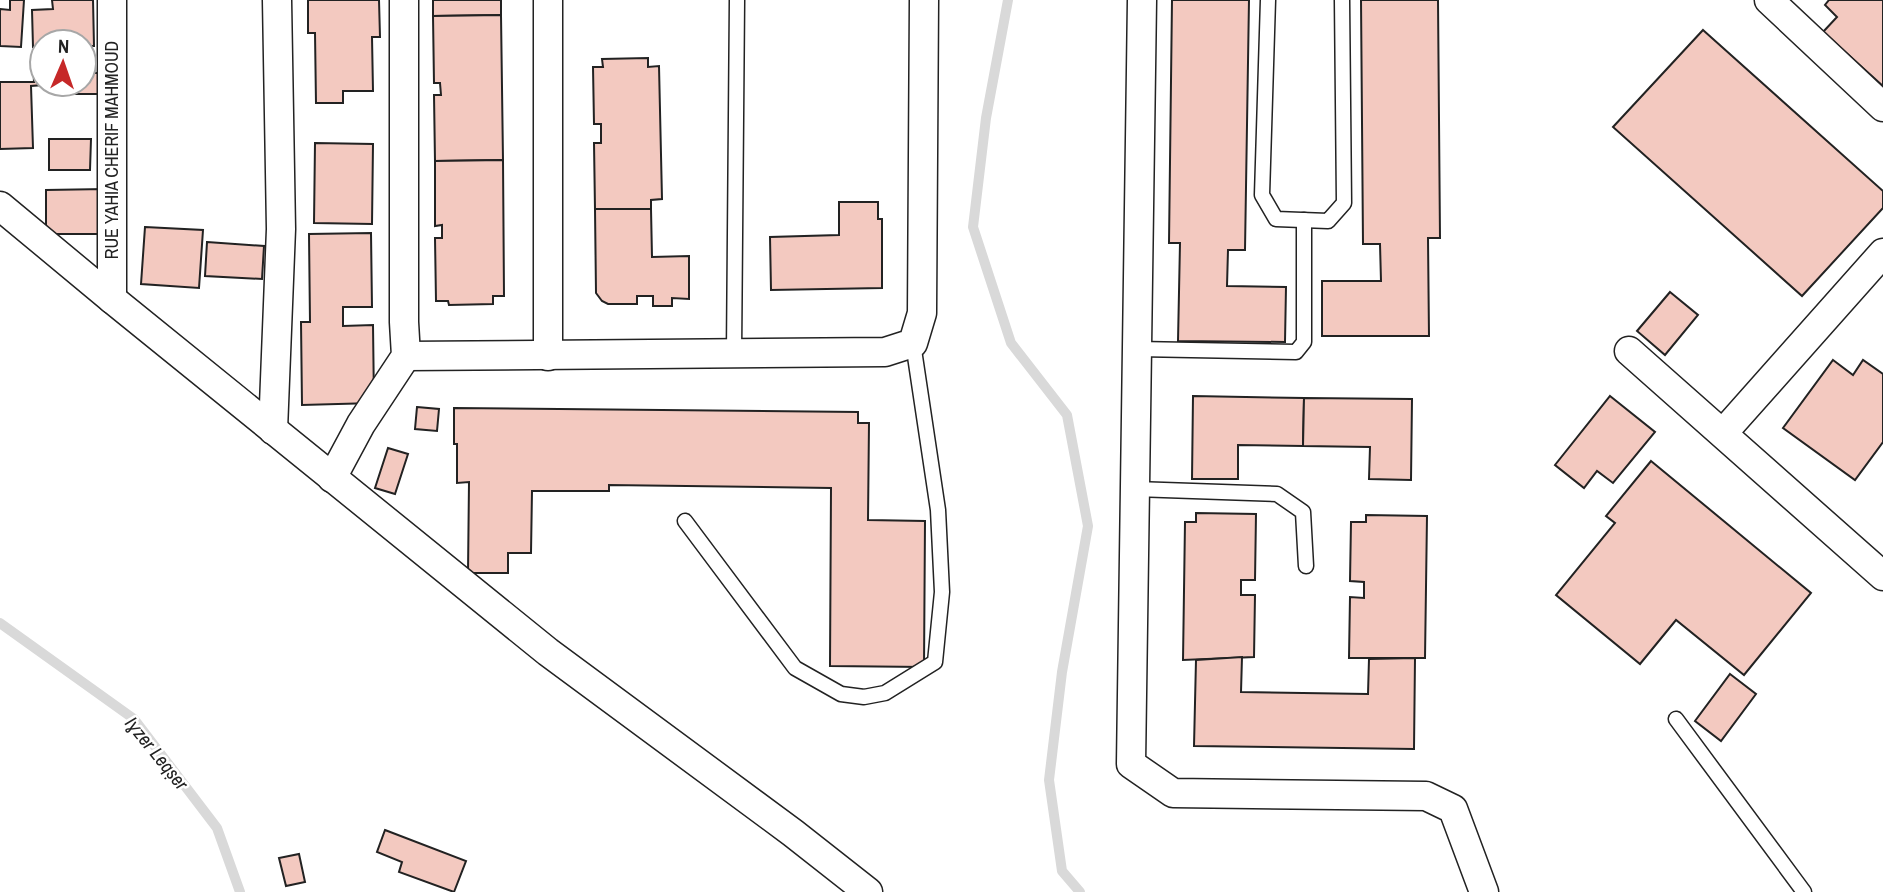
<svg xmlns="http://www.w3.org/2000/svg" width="1883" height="892" viewBox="0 0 1883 892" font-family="'Archivo Narrow',sans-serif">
<rect width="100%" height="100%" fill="#fff"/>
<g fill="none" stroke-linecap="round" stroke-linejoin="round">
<g stroke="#d9d9d9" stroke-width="10">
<polyline points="1008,0 986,118 973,227 1011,343 1067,415 1088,526 1062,672 1049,780 1062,871 1080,892"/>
<polyline points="0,623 134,719 217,828 240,892"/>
</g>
</g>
<g fill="#f3c9c0" stroke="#222" stroke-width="2">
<polygon points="10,0 24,0 21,47 0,46 0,9 10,10"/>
<polygon points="52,0 93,0 94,46 84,46 84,42 42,42 42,47 33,47 32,10 53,9"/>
<polygon points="308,0 379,0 380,37 372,37 373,91 343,91 343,103 316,103 315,33 308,33"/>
<polygon points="433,0 501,0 501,15 433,16"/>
<polygon points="1172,0 1249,0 1245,250 1228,250 1227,286 1286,287 1285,342 1178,341 1180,243 1169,243"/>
<polygon points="1361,0 1438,0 1440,238 1428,238 1429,336 1322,336 1322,281 1381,281 1380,244 1363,244"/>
<polygon points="1829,0 1883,0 1883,86 1823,32 1837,17 1825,5"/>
<polygon points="501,15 503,160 435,161 434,95 441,95 440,83 434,83 433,16"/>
<polygon points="1703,30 1883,191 1883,208 1802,296 1613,127"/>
<polygon points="33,55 42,56 43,85 31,86 33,148 0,149 0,82 34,82"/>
<polygon points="648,58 648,67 659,66 662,199 651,200 651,209 595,209 594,143 601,143 601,124 594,124 593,67 603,67 602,59"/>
<polygon points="87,73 106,73 106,94 67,94 67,84 84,84 84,76 87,76"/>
<polygon points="49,139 91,139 90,170 49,170"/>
<polygon points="315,143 373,144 372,224 314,223"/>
<polygon points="503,160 504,296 493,296 493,304 449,305 448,301 436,301 435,238 442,238 442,225 435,226 435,161"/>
<polygon points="105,189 105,234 46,234 46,190"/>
<polygon points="839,202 878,202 878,219 882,219 882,288 771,290 770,237 839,235"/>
<polygon points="595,209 651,209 652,257 689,256 689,299 672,298 672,306 653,306 653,296 637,296 637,304 608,304 602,301 596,293"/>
<polygon points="145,227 203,230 199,288 141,284"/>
<polygon points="371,233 372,307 343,307 343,326 373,325 374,403 302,405 301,322 310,322 309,234"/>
<polygon points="207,242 264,246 262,279 205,276"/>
<polygon points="1670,292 1698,315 1665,355 1637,331"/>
<polygon points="1833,360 1853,375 1863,360 1883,374 1883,442 1855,480 1783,428"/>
<polygon points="1193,396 1304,398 1303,446 1238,445 1238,479 1192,479"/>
<polygon points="1610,396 1655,432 1613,483 1597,471 1584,488 1555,465"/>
<polygon points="1304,398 1412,399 1411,480 1369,479 1370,447 1303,446"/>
<polygon points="417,407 439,409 437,431 415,429"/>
<polygon points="454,408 858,412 858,423 869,423 868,520 925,521 924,667 830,666 831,488 609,485 609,491 532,491 531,553 508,553 508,573 468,573 469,482 457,483 457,444 454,444"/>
<polygon points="388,448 408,454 395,494 375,488"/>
<polygon points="1651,461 1811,593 1744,675 1676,620 1640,664 1556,595 1615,523 1606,516"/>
<polygon points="1196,513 1256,514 1255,580 1241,580 1241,595 1255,595 1254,657 1183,660 1185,522 1196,522"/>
<polygon points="1366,515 1427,516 1425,658 1349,658 1350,597 1364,598 1364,582 1350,581 1351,522 1366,522"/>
<polygon points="1242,657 1241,692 1368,694 1369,659 1415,658 1414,749 1194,746 1196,660"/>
<polygon points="1730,674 1756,694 1721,741 1695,721"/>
<polygon points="385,830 466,861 454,892 399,872 402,862 377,852"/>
<polygon points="299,854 305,882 286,886 279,858"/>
</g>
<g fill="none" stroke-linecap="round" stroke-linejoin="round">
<defs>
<g id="lane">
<polyline points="1268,0 1262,195 1276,219 1328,221 1344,203 1342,0"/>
<polyline points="1137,349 1296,352 1304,342 1304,220"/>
<polyline points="734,353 737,0"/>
<polyline points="1135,489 1277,494 1303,512 1306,566"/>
<polyline points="685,521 795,668 841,694 864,697 885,693 935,662 942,592 938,510 913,343"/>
<polyline points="1676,719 1804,892"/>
</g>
<g id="street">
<polyline points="112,0 112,299"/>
<polyline points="548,0 548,356"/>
<polyline points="1142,0 1131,764 1173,793 1426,796 1453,809 1484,892"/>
<polyline points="1769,0 1883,107"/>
<polyline points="0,206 112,299 548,652 793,833 868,892"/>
<polyline points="1629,351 1883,576"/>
<polyline points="406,356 885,352 913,343 922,313 924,0"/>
<polyline points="273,430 281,229 277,0"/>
<polyline points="1723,433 1883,253"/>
<polyline points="332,478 361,424 406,356 404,322 404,0"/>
</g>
</defs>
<use href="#lane" stroke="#222" stroke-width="17"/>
<use href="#street" stroke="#222" stroke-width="31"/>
<use href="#lane" stroke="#fff" stroke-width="14"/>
<use href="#street" stroke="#fff" stroke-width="28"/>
</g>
<g text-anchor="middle" stroke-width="5" stroke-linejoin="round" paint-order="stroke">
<g font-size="18" fill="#222" stroke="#fff">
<text transform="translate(112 150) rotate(-90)" y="6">RUE YAHIA CHERIF MAHMOUD</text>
</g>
<g font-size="19" font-style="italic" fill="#222" stroke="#fff">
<text transform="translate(157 753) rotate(51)" y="7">Iɣzer Leqṣer</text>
</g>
</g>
<g transform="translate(63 63) rotate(2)"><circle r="33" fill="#ffffff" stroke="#a7a7a7" stroke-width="2"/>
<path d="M0-5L12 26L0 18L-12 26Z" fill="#c62828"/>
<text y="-10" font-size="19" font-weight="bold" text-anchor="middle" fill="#222222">N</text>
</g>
</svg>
